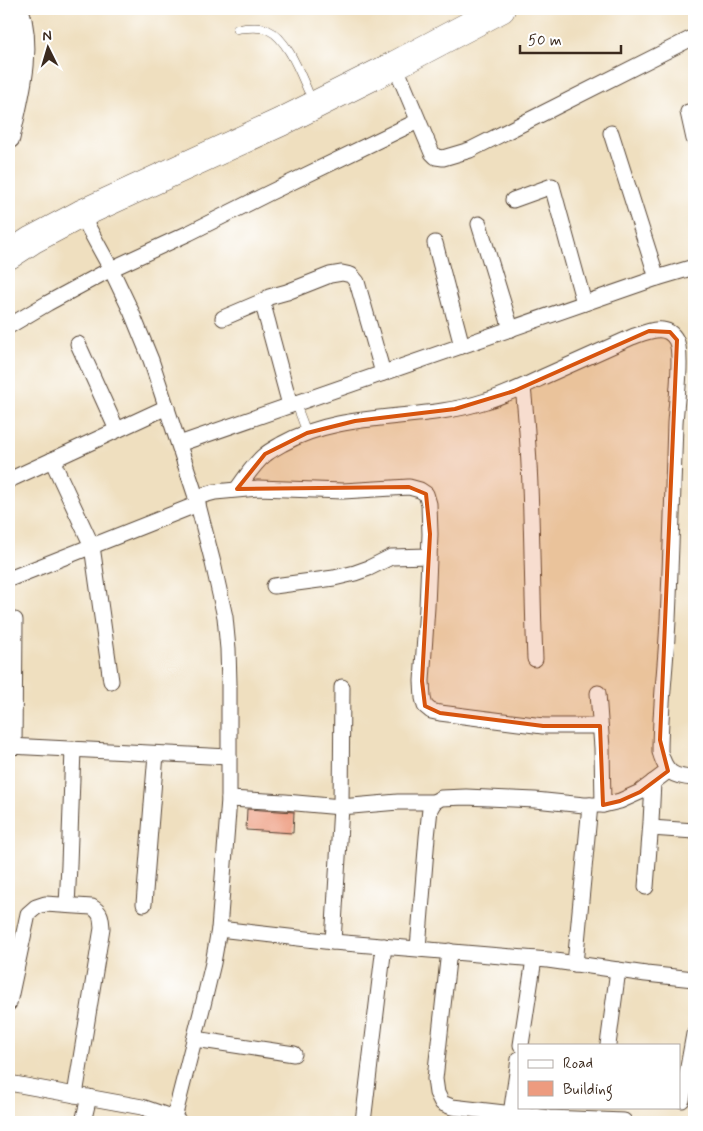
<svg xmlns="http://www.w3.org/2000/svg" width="703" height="1131" viewBox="0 0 703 1131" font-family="Mynerve,sans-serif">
<rect width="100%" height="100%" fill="#fff"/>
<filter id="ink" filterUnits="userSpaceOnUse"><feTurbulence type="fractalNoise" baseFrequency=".02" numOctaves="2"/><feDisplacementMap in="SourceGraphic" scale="10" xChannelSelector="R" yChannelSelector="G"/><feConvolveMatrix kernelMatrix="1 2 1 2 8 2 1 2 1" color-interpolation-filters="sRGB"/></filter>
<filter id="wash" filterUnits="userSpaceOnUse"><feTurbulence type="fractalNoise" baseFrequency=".0096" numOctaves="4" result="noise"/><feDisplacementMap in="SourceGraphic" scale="20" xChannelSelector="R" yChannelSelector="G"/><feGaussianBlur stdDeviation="1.12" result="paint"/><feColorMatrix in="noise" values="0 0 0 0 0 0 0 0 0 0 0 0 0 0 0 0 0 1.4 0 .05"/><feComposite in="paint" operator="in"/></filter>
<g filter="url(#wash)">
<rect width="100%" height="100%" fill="#efdfbf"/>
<g id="blocks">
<polygon fill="#ed9b7f" points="247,809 294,812 293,833 246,830"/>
</g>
</g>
<g filter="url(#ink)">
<use href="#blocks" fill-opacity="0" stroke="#564536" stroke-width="1"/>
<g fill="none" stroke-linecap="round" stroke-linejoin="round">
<defs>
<g id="lane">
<path d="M237,29C247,28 259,26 268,30C287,38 300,73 308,91"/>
<polyline points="296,404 307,433"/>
</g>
<g id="street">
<polyline points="395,65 432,153 436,157 443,158 470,150 694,37"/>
<polyline points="688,112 694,139"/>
<polyline points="611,133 657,278"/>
<polyline points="513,200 552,186 584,303"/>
<polyline points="81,214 111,269 131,311 151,360 196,497 213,563 225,617 228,649 229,684 229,799 219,929 213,963 203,1005 173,1122"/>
<polyline points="479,224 511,329"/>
<polyline points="435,243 462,346"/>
<polyline points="223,318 263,301"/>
<polyline points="9,326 48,303 111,269 189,233 267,194 418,121"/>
<polyline points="78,344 117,430"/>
<path d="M523,387C533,478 531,568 535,659"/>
<path d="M290,405L270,331C268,321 264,311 263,301L269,297L287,292L330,275L342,273L351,275L357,282L383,373"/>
<polyline points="179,444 657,278 694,267"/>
<polyline points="52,460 92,546 111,681"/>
<polyline points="9,480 167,407"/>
<path d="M237,489C246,477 254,463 266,454C271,450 277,447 282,444C345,409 419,423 486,401C506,395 526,385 545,376C574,363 603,350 632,337C646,332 667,322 676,340C683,353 676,405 675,423C673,488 671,554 668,620C666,664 660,708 660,752C666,773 673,777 694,778"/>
<polyline points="196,497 215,492 258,488 343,491 409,487 420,490 426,494 429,504 430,534 427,607 422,681 423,698 425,706 431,711 440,713 543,726 600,726"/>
<polyline points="9,579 198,504"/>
<polyline points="274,586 334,578 355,573 369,568 391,557 429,556"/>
<polyline points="598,693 602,748 603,805"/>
<polyline points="9,746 229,757"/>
<polyline points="14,747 15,620"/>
<polyline points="229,799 285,802 341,807 398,802 434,802"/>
<polyline points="651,828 694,831"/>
<polyline points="646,887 651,822 653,782"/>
<polyline points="144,904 156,754"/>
<polyline points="67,905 69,865 73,749"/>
<polyline points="219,929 333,942 548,960 646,974 694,979"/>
<polyline points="333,942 341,807 342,687"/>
<polyline points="418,948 427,837 430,809 434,802 441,798 466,797 535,800 584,805 603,805 620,801 640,792 668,771"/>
<polyline points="449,951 435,1079 437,1093 442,1103 452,1107 549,1118 624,1121"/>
<polyline points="575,964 590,805"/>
<path d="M9,1003L28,914L36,907L45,904L92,907C102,913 101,918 102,928L75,1095"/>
<polyline points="195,1039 294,1054"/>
<polyline points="521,1045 534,959"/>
<polyline points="608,1045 618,970"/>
<polyline points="9,1083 142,1107 174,1118 179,1122"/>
<polyline points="682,1100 694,1034"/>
<polyline points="511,1114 519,1059"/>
<polyline points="83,1122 89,1097"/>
<polyline points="363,1122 384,946"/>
</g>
<path id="secondary" d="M9,138C18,96 32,51 18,9"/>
<polyline id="highway" points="9,255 32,240 81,214 281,122 395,65 501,9"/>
</defs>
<use href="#lane" stroke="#564536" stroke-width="9"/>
<use href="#street" stroke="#564536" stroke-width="17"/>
<use href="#secondary" stroke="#564536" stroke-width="23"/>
<use href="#highway" stroke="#564536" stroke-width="29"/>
<use href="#lane" stroke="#fff" stroke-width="8"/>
<use href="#street" stroke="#fff" stroke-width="15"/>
<use href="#secondary" stroke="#fff" stroke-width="21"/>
<use href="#highway" stroke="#fff" stroke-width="28"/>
</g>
</g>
<path fill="#d7540e" fill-opacity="0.2" stroke="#d7540e" stroke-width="4" stroke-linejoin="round" d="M649,331L670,332L677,340L660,740L668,771L640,792L620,801L603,805L600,726H543L440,713L425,706L422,681L430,534L426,494L409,487L237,489L265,454L307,433L355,421L455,409L514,391Z"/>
<rect width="703" height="1131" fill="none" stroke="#fff" stroke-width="30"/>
<rect x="518" y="1044" width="162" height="65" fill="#ffffff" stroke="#b1aaa5"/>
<rect x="528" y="1060" width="25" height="8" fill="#ffffff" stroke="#b1aaa5"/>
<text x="563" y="1068" font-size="15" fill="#3b2a1e">Road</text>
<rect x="528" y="1081" width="25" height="15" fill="#ed9b7f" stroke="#b1aaa5"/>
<text x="563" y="1094" font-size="15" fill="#3b2a1e">Building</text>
<g transform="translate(48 48) rotate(355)" stroke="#ffffff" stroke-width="4" paint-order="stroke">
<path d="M0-4L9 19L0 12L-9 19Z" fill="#3b2a1e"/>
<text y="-8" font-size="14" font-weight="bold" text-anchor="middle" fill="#3b2a1e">N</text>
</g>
<path d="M520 45v8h101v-8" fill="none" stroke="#3b2a1e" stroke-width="2.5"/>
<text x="528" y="45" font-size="15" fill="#3b2a1e" stroke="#ffffff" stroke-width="4" paint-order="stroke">50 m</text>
</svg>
